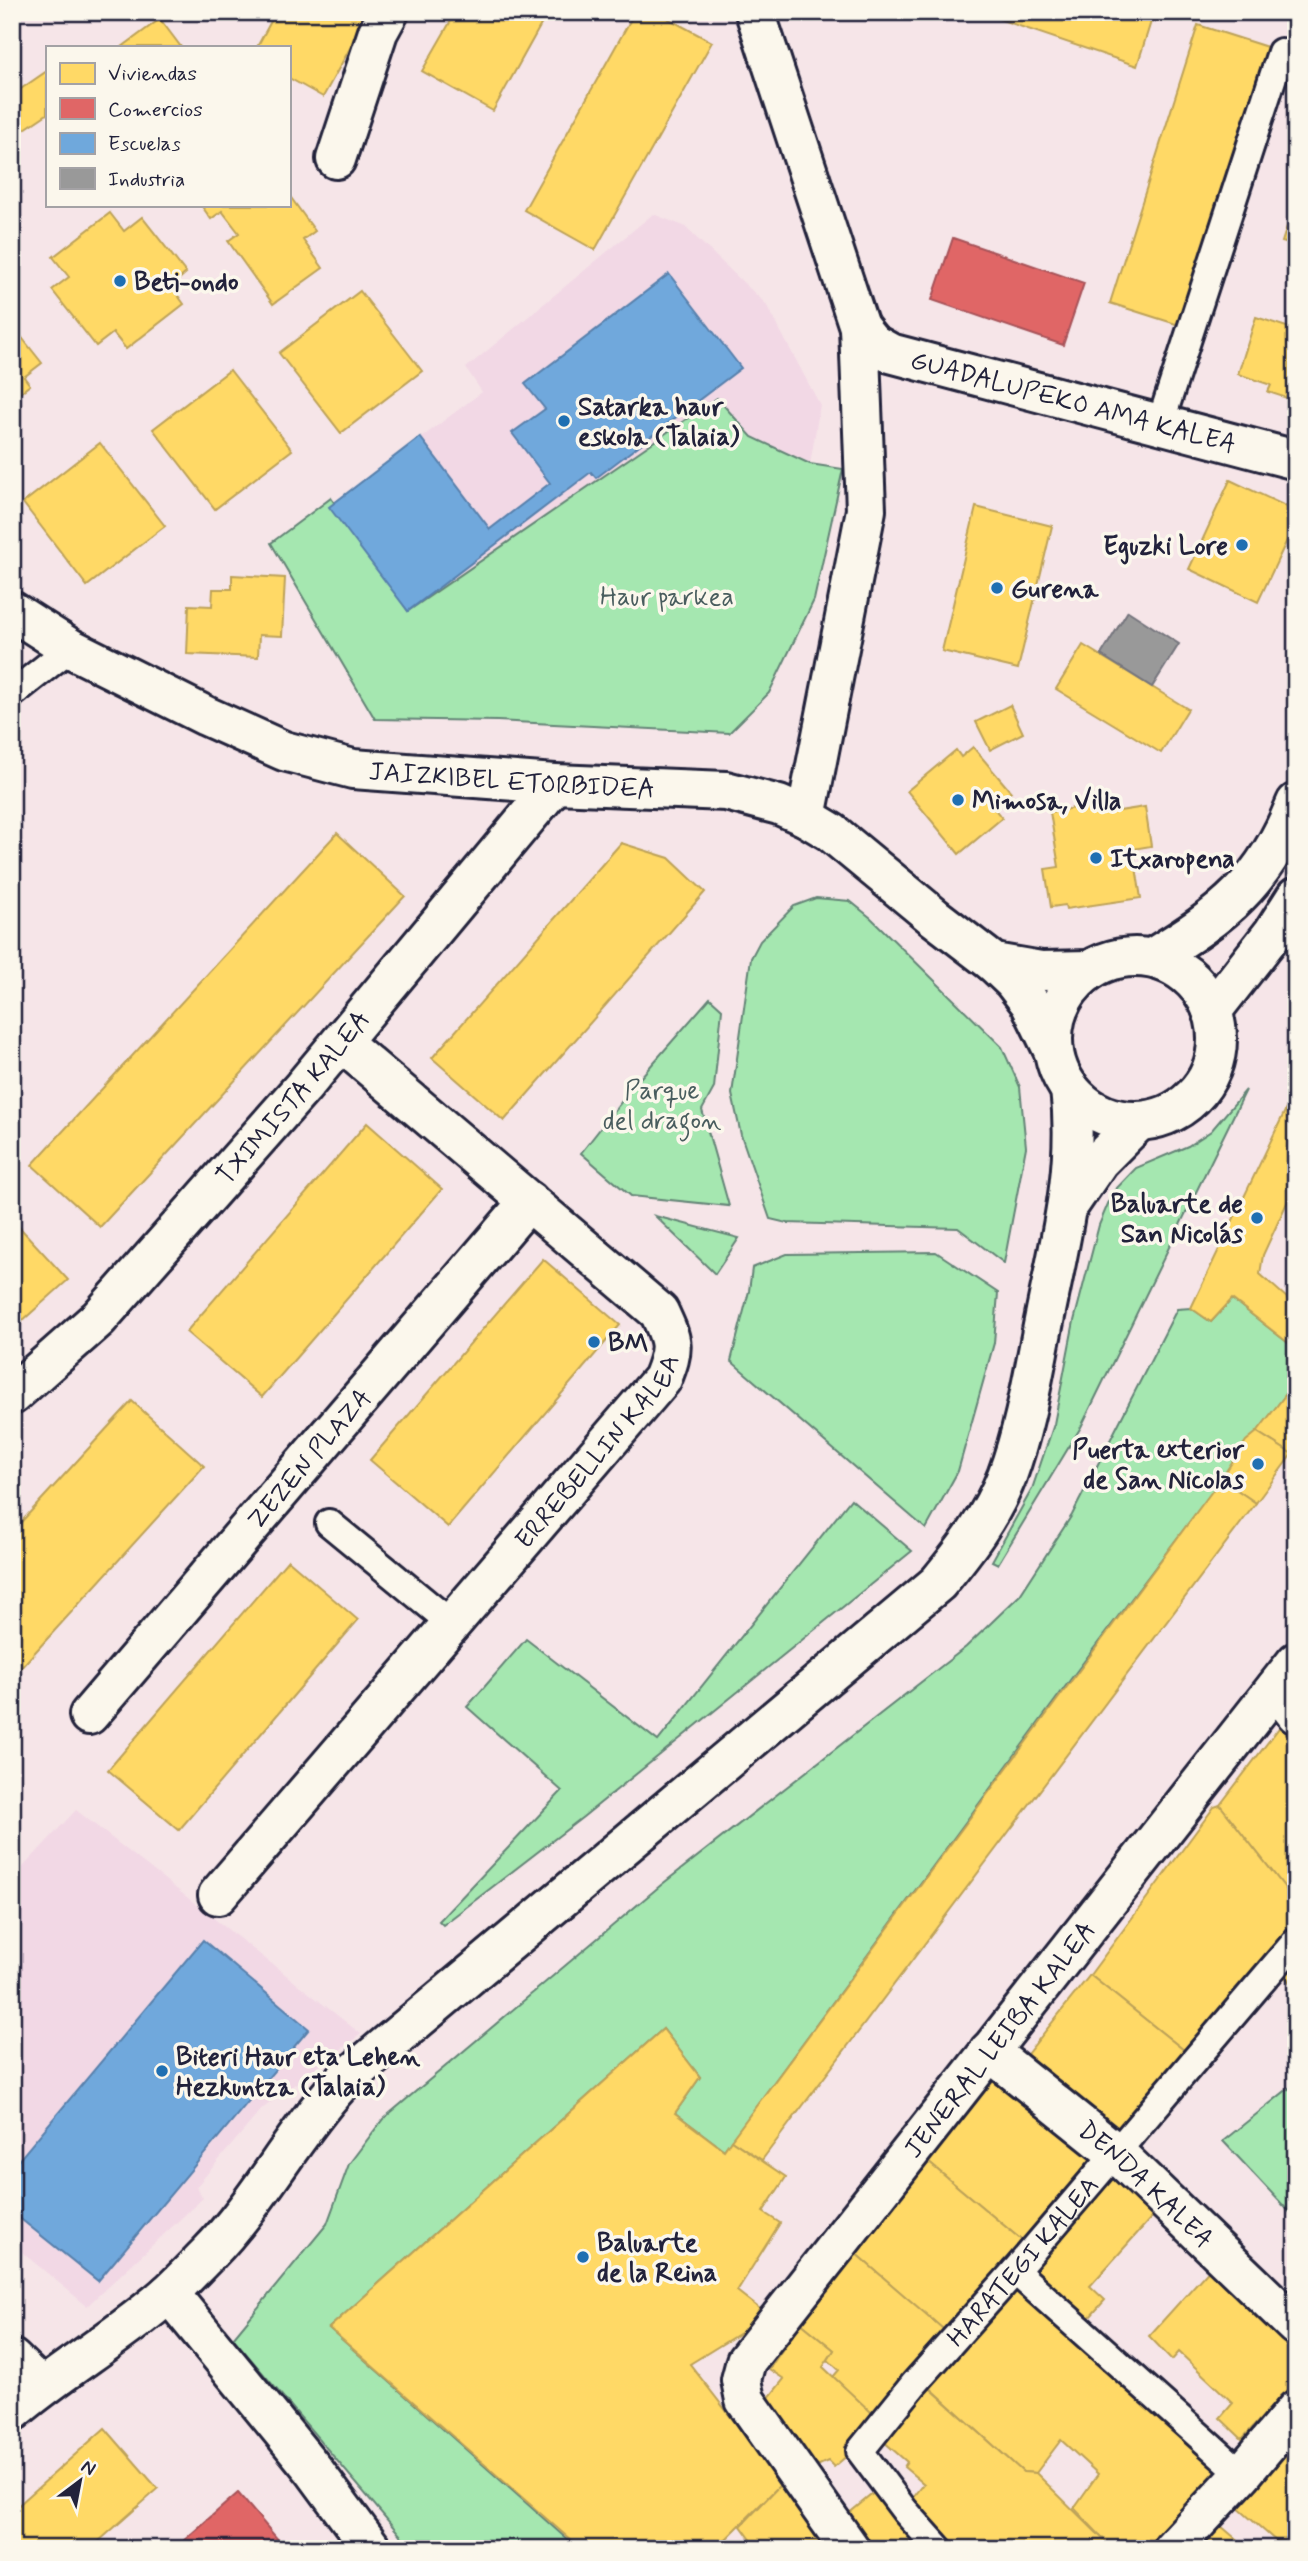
<svg xmlns="http://www.w3.org/2000/svg" width="1308" height="2561" viewBox="0 0 1308 2561" font-family="Mynerve,sans-serif">
<rect width="100%" height="100%" fill="#f6e5e8"/>
<filter id="ink" filterUnits="userSpaceOnUse"><feTurbulence type="fractalNoise" baseFrequency=".0143" numOctaves="2"/><feDisplacementMap in="SourceGraphic" scale="14" xChannelSelector="R" yChannelSelector="G"/><feConvolveMatrix kernelMatrix="1 2 1 2 8 2 1 2 1" color-interpolation-filters="sRGB"/></filter>
<g filter="url(#ink)">
<g fill="#f2d8e5">
<polygon points="653,214 684,226 766,304 820,405 810,464 752,437 717,398 597,487 408,611 329,507 482,392 466,368"/>
<polygon points="76,1810 361,2034 262,2109 196,2187 203,2198 87,2306 12,2244 12,1879"/>
</g>
<g fill="#a5e7b0" stroke="#648476" stroke-width="2">
<polygon points="717,398 752,437 810,464 843,469 814,600 769,693 729,733 497,721 375,719 271,543 331,498 408,611"/>
<polygon points="816,898 850,901 871,918 1002,1047 1020,1087 1026,1147 1004,1263 958,1228 787,1223 770,1219 741,1135 732,1094 751,958 760,941 794,906"/>
<polygon points="710,998 722,1009 714,1088 702,1110 729,1206 631,1196 581,1153 641,1077"/>
<polygon points="1246,1090 1081,1427 998,1564 992,1561 1032,1489 1054,1424 1074,1321 1099,1225 1113,1192 1136,1168 1188,1146 1211,1131"/>
<polygon points="655,1216 739,1238 715,1274"/>
<polygon points="936,1252 998,1293 994,1343 958,1471 926,1529 731,1361 749,1291 752,1268 787,1254"/>
<polygon points="1232,1299 1296,1349 1296,1381 1076,1672 724,2150 675,2113 700,2077 663,2029 329,2328 578,2549 412,2549 233,2338 327,2224 349,2164 383,2119 661,1885 966,1647 1020,1595 1072,1515 1177,1309 1191,1308 1211,1322"/>
<polygon points="851,1499 912,1551 583,1817 443,1925 439,1921 562,1791 467,1707 526,1639 658,1741"/>
<polygon points="1289,2088 1296,2096 1296,2219 1223,2141"/>
</g>
<g fill="#ffd966" stroke="#bda259" stroke-width="2">
<polygon points="276,12 370,12 323,97 289,78 289,47 257,47"/>
<polygon points="456,12 548,12 493,111 422,71"/>
<polygon points="635,12 656,12 712,42 595,250 524,210"/>
<polygon points="978,12 1154,12 1137,66"/>
<polygon points="160,19 181,47 122,47"/>
<polygon points="1198,25 1267,47 1179,325 1110,303"/>
<polygon points="47,71 47,114 16,135 12,131 12,95"/>
<polygon points="289,195 315,231 303,240 323,268 273,304 228,241 239,233 222,211 211,219 201,205 289,205"/>
<polygon points="1296,198 1296,246 1282,242"/>
<polygon points="110,213 124,231 142,217 186,273 171,286 184,304 126,349 113,333 96,346 52,290 69,277 53,257"/>
<polygon points="360,291 422,371 341,433 279,353"/>
<polygon points="1256,317 1296,330 1296,401 1268,392 1271,385 1238,374"/>
<polygon points="12,325 42,363 24,377 30,385 12,399"/>
<polygon points="230,370 292,450 215,509 153,429"/>
<polygon points="100,443 165,526 87,586 23,503"/>
<polygon points="1230,480 1296,511 1296,521 1258,602 1189,569"/>
<polygon points="976,507 1052,526 1018,669 942,651"/>
<polygon points="232,575 285,578 282,636 259,635 258,657 187,654 189,605 212,606 213,589 232,589"/>
<polygon points="1083,645 1188,709 1161,753 1056,689"/>
<polygon points="1010,705 1023,733 990,750 976,722"/>
<polygon points="973,747 1011,792 993,807 1002,818 959,854 907,791 956,750 961,757"/>
<polygon points="1099,804 1100,814 1145,807 1151,846 1133,849 1141,898 1066,909 1065,905 1051,907 1045,869 1059,867 1050,812"/>
<polygon points="337,833 405,896 100,1227 32,1165"/>
<polygon points="621,843 669,858 705,892 504,1121 432,1058"/>
<polygon points="1296,1088 1296,1183 1263,1255 1260,1274 1296,1306 1296,1349 1232,1299 1211,1322 1191,1308"/>
<polygon points="367,1123 442,1189 262,1397 186,1332"/>
<polygon points="12,1219 68,1280 12,1330"/>
<polygon points="543,1259 620,1325 448,1527 370,1460"/>
<polygon points="1296,1381 1296,1450 1292,1454 1257,1432"/>
<polygon points="132,1401 204,1466 18,1671 12,1665 12,1532"/>
<polygon points="1257,1432 1292,1454 1256,1503 1221,1479 1246,1441"/>
<polygon points="1221,1479 1256,1503 762,2160 731,2140"/>
<polygon points="288,1560 358,1620 179,1830 108,1770"/>
<polygon points="1288,1716 1296,1726 1296,1902 1220,1805"/>
<polygon points="1220,1805 1296,1902 1296,1923 1190,2055 1090,1975 1214,1807"/>
<polygon points="1296,1944 1296,1990 1276,1966"/>
<polygon points="1090,1975 1190,2055 1118,2144 1020,2063"/>
<polygon points="663,2029 700,2077 675,2113 724,2150 731,2140 786,2177 763,2212 780,2223 737,2291 760,2309 748,2328 690,2364 782,2483 716,2549 581,2549 329,2328"/>
<polygon points="1003,2067 1108,2152 1025,2243 928,2162"/>
<polygon points="928,2162 1025,2243 952,2337 855,2253"/>
<polygon points="1115,2170 1159,2209 1090,2286 1105,2300 1082,2326 1022,2272"/>
<polygon points="855,2253 949,2334 876,2417 833,2377 839,2370 828,2360 834,2350 801,2323 830,2289 826,2286"/>
<polygon points="1214,2264 1296,2344 1296,2380 1242,2439 1220,2418 1233,2403 1179,2352 1172,2360 1149,2336"/>
<polygon points="1014,2279 1231,2473 1163,2549 1113,2549 1074,2508 1098,2474 1061,2440 1036,2473 1023,2472 927,2385"/>
<polygon points="801,2323 834,2350 823,2367 872,2413 857,2431 863,2436 857,2447 834,2467 828,2461 806,2471 763,2405 784,2379 769,2369"/>
<polygon points="923,2382 1023,2472 1036,2473 1113,2549 943,2549 906,2507 924,2484 904,2467 907,2462 882,2440"/>
<polygon points="1296,2427 1296,2549 1285,2549 1229,2500"/>
<polygon points="105,2428 158,2489 90,2549 12,2549 12,2511"/>
<polygon points="782,2483 830,2549 758,2549 741,2526"/>
<polygon points="881,2487 933,2549 866,2549 842,2519"/>
<polygon points="1214,2520 1248,2549 1192,2549"/>
</g>
<g fill="#e06666" stroke="#a75259" stroke-width="2">
<polygon points="953,238 1084,283 1063,345 932,300"/>
<polygon points="238,2493 286,2549 174,2549"/>
</g>
<g fill="#6fa8dc" stroke="#5880ac" stroke-width="2">
<polygon points="669,274 741,368 596,478 591,472 408,611 329,507 420,437 490,529 550,483 512,433 545,409 525,384"/>
<polygon points="203,1940 309,2029 98,2281 12,2212 12,2168"/>
</g>
<polygon fill="#999" stroke="#75757d" stroke-width="2" points="1128,611 1179,644 1152,687 1101,655"/>
<g fill="none" stroke-linecap="round" stroke-linejoin="round">
<defs>
<g id="lane">
<polyline points="1160,424 1281,52"/>
<polyline points="12,694 70,648"/>
<polyline points="329,1523 452,1624"/>
<polyline points="1015,2271 1242,2474"/>
<path id="s1" d="M939,2549L905,2511L860,2451L914,2384L1015,2271L1296,1941"/>
</g>
<g id="street">
<polyline points="755,12 859,327 866,510 806,817"/>
<polyline points="336,159 378,32 389,12"/>
<path id="s2" d="M859,327L872,343L890,353L1296,460"/>
<path id="s3" d="M12,1395L99,1318L303,1087L555,784"/>
<polyline points="1276,1688 1296,1714"/>
<path id="s4" d="M89,1715L529,1201"/>
<path id="s5" d="M218,1895L662,1379C675,1347 673,1342 659,1312L341,1042"/>
<path id="s6" d="M989,2051L1116,2153L1296,2326"/>
<polyline points="169,2293 313,2469 372,2549"/>
<polyline points="12,2359 41,2387"/>
<path id="s7" d="M850,2549L745,2400L741,2380L746,2361L1296,1662"/>
<polyline points="1172,2549 1242,2474 1296,2410"/>
</g>
<g id="secondary">
<path id="s8" d="M12,611L70,648L206,716L284,751L353,769L555,784L726,791L779,805L806,817L831,832L934,917L994,963L1013,981L1030,1003L1053,1050"/>
<circle cx="1135" cy="1039" r="82"/>
<path d="M1152,958C1224,914 1264,884 1296,803"/>
<polyline points="994,963 1041,971 1090,970"/>
<polyline points="1212,1011 1273,933 1296,897"/>
<polyline points="1071,1202 1099,1161 1139,1121"/>
<path d="M12,2412C62,2369 121,2336 170,2292C183,2280 195,2267 208,2254C258,2203 291,2138 339,2085L938,1583C965,1550 991,1517 1007,1476C1026,1425 1034,1370 1045,1316C1060,1240 1080,1167 1070,1089"/>
</g>
</defs>
<use href="#lane" stroke="#22223b" stroke-width="32"/>
<use href="#street" stroke="#22223b" stroke-width="44"/>
<use href="#secondary" stroke="#22223b" stroke-width="44"/>
<use href="#lane" stroke="#fbf7ec" stroke-width="26"/>
<use href="#street" stroke="#fbf7ec" stroke-width="38"/>
<use href="#secondary" stroke="#fbf7ec" stroke-width="38"/>
</g>
</g>
<g fill="#1f6fb2" stroke="#fbf7ec" stroke-width="2.5">
<circle cx="120" cy="281" r="7"/>
<circle cx="564" cy="421" r="7"/>
<circle cx="1242" cy="545" r="7"/>
<circle cx="997" cy="588" r="7"/>
<circle cx="958" cy="800" r="7"/>
<circle cx="1096" cy="858" r="7"/>
<circle cx="1257" cy="1218" r="7"/>
<circle cx="594" cy="1342" r="7"/>
<circle cx="1258" cy="1464" r="7"/>
<circle cx="162" cy="2071" r="7"/>
<circle cx="583" cy="2257" r="7"/>
</g>
<g text-anchor="middle" stroke-width="7" stroke-linejoin="round" paint-order="stroke">
<g font-size="26" font-weight="bold" fill="#22223b" stroke="#fbf7ec" text-anchor="start">
<text x="134" y="290">Beti-ondo</text>
<text x="578" y="415">Satarka haur<tspan x="578" dy="30">eskola (Talaia)</tspan></text>
<text x="1228" y="554" text-anchor="end">Eguzki Lore</text>
<text x="1011" y="597">Gurena</text>
<text x="972" y="809">Mimosa, Villa</text>
<text x="1110" y="867">Itxaropena</text>
<text x="1243" y="1212" text-anchor="end">Baluarte de<tspan x="1243" dy="30">San Nicolás</tspan></text>
<text x="608" y="1351">BM</text>
<text x="1244" y="1458" text-anchor="end">Puerta exterior<tspan x="1244" dy="30">de San Nicolas</tspan></text>
<text x="176" y="2065">Biteri Haur eta Lehen<tspan x="176" dy="30">Hezkuntza (Talaia)</tspan></text>
<text x="597" y="2251">Baluarte<tspan x="597" dy="30">de la Reina</tspan></text>
</g>
<g font-size="26" fill="#22223b" stroke="#fbf7ec">
<text dy="9" stroke="none"><textPath href="#s2" startOffset="231">GUADALUPEKO AMA KALEA</textPath></text>
<text dy="9" stroke="none"><textPath href="#s8" startOffset="537">JAIZKIBEL ETORBIDEA</textPath></text>
<text dy="9" stroke="none"><textPath href="#s3" startOffset="410">TXIMISTA KALEA</textPath></text>
<text dy="9" stroke="none"><textPath href="#s5" startOffset="584">ERREBELLIN KALEA</textPath></text>
<text dy="9" stroke="none"><textPath href="#s4" startOffset="338">ZEZEN PLAZA</textPath></text>
<text dy="9" stroke="none"><textPath href="#s7" startOffset="632">JENERAL LEIBA KALEA</textPath></text>
<text dy="9" stroke="none"><textPath href="#s6" startOffset="206">DENDA KALEA</textPath></text>
<text dy="9" stroke="none"><textPath href="#s1" startOffset="376">HARATEGI KALEA</textPath></text>
</g>
<g font-size="26" fill="#495d5e" stroke="#fbf7ec">
<text x="667" y="605">Haur parkea</text>
<text x="662" y="1099">Parque<tspan x="662" dy="30">del dragon</tspan></text>
</g>
</g>
<rect width="1308" height="2561" fill="none" stroke="#fbf7ec" stroke-width="42"/>
<rect x="21" y="21" width="1266" height="2519" fill="none" stroke="#22223b" stroke-width="2.5" filter="url(#ink)"/>
<rect x="46" y="46" width="245" height="161" fill="#fbf7ec" stroke="#a4a2a5" stroke-width="2"/>
<rect x="60" y="63" width="35" height="21" fill="#ffd966" stroke="#a4a2a5" stroke-width="2"/>
<text x="108" y="80" font-size="21" fill="#22223b">Viviendas</text>
<rect x="60" y="98" width="35" height="21" fill="#e06666" stroke="#a4a2a5" stroke-width="2"/>
<text x="108" y="116" font-size="21" fill="#22223b">Comercios</text>
<rect x="60" y="133" width="35" height="21" fill="#6fa8dc" stroke="#a4a2a5" stroke-width="2"/>
<text x="108" y="150" font-size="21" fill="#22223b">Escuelas</text>
<rect x="60" y="168" width="35" height="21" fill="#999999" stroke="#a4a2a5" stroke-width="2"/>
<text x="108" y="186" font-size="21" fill="#22223b">Industria</text>
<g transform="translate(80 2481) rotate(32)" stroke="#fbf7ec" stroke-width="5" paint-order="stroke">
<path d="M0-5L12 26L0 18L-12 26Z" fill="#22223b"/>
<text y="-10" font-size="19" font-weight="bold" text-anchor="middle" fill="#22223b">N</text>
</g>
</svg>
